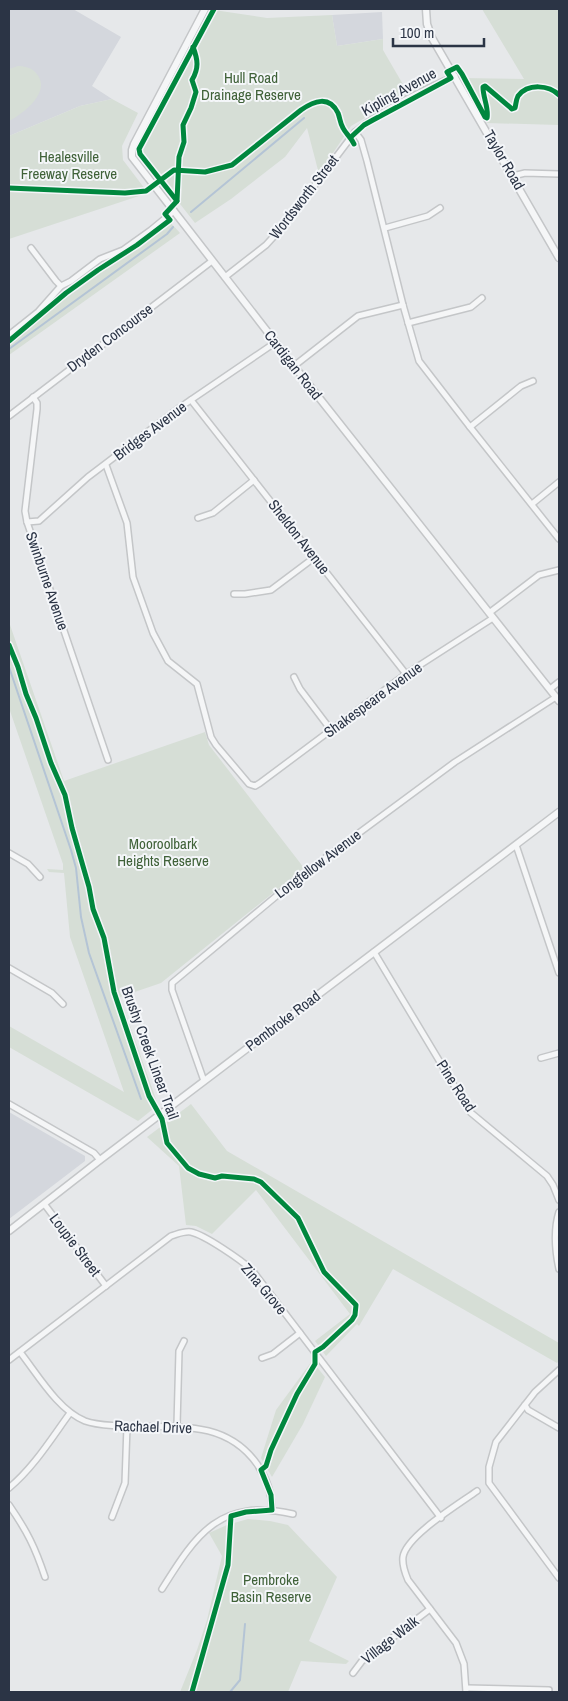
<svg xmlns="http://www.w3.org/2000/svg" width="568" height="1701" viewBox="0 0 568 1701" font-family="'Archivo Narrow',sans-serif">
<rect width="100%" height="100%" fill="#e6e8ea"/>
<g fill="#d4d7dd">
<polygon points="9,9 73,9 121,37 92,86 112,99 80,106 9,136"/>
<polygon points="382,12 383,39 337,46 332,15"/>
<polygon points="9,1112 85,1156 85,1161 9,1219"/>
</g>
<g fill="#d6ded6">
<polygon points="482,9 559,9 559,125 487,123 461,78 524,79"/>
<polygon points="214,10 267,18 332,15 337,46 383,39 383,50 408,93 351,126 319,174 307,128 285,157 231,199 195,223 140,153 139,150"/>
<path d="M18,66C25,66 32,68 36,73C53,91 23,114 9,121V69Z"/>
<polygon points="112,99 138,113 122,146 123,160 148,193 9,239 9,136 80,106"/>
<polygon points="169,221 180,233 9,355 9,342 15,336 97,271 121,257"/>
<polygon points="9,622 64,781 205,732 209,745 304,868 161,983 120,997 158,1105 138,1121 9,1047 9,1026 124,1092 70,937 64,873 49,872 47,869 63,870 63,864 9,708"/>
<polygon points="191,1104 227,1151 559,1343 559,1361 557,1363 393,1269 359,1326 357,1324 326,1356 315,1341 350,1314 256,1190 212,1234 196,1226 186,1225 179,1166 147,1137"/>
<polygon points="312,1361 325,1377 303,1424 272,1477 261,1458 276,1410"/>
<polygon points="248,1519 270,1521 288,1525 337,1577 309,1641 349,1661 346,1664 301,1661 288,1692 180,1692 197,1650 207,1620 222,1556 209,1533 227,1525"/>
</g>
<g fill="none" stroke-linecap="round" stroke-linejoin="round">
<g stroke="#b4c4d5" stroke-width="2">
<polyline points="191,212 304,118"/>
<polyline points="9,349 167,234 173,227"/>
<polyline points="9,667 71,850 76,868 81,917 89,953 141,1099"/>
<polyline points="230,1692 240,1680 245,1624"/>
</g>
<defs>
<g id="minor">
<polyline points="355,132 361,140 367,161 403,305 419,361 470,427 559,539"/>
<polyline points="513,176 525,173 559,174"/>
<polyline points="385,228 428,216 440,208"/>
<polyline points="31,248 56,281 61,286 71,281 100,259 123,250 151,230 174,211"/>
<path d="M225,277L266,245L287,222L355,132C381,110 424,90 455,76"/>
<polyline points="408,323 471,307 482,298"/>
<polyline points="9,335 38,312 61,286"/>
<polyline points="294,366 358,316 403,305"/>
<polyline points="33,397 37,403 37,409 25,511 27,522 108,760"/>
<polyline points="191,400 406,674"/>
<polyline points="9,416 212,261"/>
<polyline points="470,427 521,386 533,381"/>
<polyline points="106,465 127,523 133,577 153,633 168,661 197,684 211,737 216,745 249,784 255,786 260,783 406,674 493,618"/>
<polyline points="532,504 559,482"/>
<polyline points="198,518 213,513 254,480"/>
<polyline points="27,522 39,521 88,477 179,408 276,342"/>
<polyline points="234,594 245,594 271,590 315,557"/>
<polyline points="489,613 539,575 559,570"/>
<polyline points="294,677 300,689 331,730"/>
<polyline points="550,689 559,682"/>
<polyline points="516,845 559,973"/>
<polyline points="9,853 28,864 40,877"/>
<polyline points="374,952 470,1112 547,1176 553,1185 559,1200"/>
<polyline points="9,968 52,993 63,1004"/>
<polyline points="541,1058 559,1053"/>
<polyline points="204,1081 172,990 172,983 298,878 455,762 556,697"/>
<polyline points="9,1104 94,1153 100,1160"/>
<polyline points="45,1205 106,1286"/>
<path d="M559,1212C553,1231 555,1250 559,1269"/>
<path d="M20,1352C38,1375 58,1410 85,1421C96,1425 107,1425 119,1426C168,1429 223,1416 257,1464C266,1477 272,1494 272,1510"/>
<polyline points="262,1358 273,1354 300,1333"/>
<path d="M9,1360L171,1236C178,1234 184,1231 191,1232C205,1235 241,1260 252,1270L441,1518"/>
<polyline points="559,1370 535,1392 496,1442 489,1467 489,1483 559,1578"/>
<polyline points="525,1405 528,1410 559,1428"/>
<polyline points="177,1425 179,1351 184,1341"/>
<path d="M9,1488C34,1467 51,1439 70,1413"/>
<path d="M9,1505C27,1531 35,1547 45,1577"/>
<polyline points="112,1517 125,1483 127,1426"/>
<path d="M162,1589C197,1533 220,1498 293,1514"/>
<polyline points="353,1673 362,1661 430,1609"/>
<polyline points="467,1688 549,1690"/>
<path d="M466,1692L464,1664L456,1643L408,1580C405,1573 402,1565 403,1557C406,1536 459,1504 477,1491"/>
</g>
<g id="tertiary">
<polyline points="205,9 134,144 132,150 132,157 294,366 559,701"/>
<polyline points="426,9 427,24 432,38 559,258"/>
<polyline points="9,1231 100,1160 559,812"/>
</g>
</defs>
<use href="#minor" stroke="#c4c6c8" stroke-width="8"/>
<use href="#tertiary" stroke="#c4c6c8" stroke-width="9"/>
<use href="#minor" stroke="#f5f6f7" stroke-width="5"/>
<use href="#tertiary" stroke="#f5f6f7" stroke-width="6"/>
<defs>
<g id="cycleway">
<path d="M351,137L364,125L373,120L451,78L447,72L457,67L462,74L485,117L487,118C489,108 483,98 483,87L485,86L512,109L515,108C516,104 516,100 518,96C528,83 549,85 559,95"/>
<path d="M9,188L125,193L146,191L174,170L205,172L232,165L301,110C314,101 329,95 338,113C340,118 340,123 343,128C346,134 351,137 354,144"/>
<polyline points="177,201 140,154 139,149 214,9"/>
<path d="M9,341L66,293L98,270L137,245L170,220L165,214L177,201L179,157L184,142L183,125L191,108L196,92L192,80C199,68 198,60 193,47"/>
<polyline points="9,645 18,667 26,694 36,718 51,763 65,795 72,828 89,887 93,909 104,938 114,992 149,1096 162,1119 167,1143 188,1168 199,1174 215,1178 222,1176 254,1179 261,1182 298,1218 324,1272 356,1305 355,1315 352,1320 323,1347 315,1352 315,1364 297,1394 271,1450 266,1466 261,1470 271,1495 272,1510 246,1512 231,1516 228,1565 192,1692"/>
</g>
</defs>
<use href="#cycleway" stroke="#f4f6f9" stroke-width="8"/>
<use href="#cycleway" stroke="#00873e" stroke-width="5"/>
</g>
<g text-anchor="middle" stroke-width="4" stroke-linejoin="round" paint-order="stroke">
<g font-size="15" fill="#3f6138" stroke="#f4f6f9">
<text x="251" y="83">Hull Road<tspan x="251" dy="17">Drainage Reserve</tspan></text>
<text x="69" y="162">Healesville<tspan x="69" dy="17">Freeway Reserve</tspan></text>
<text x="163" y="849">Mooroolbark<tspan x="163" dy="17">Heights Reserve</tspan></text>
<text x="271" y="1585">Pembroke<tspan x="271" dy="17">Basin Reserve</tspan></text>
</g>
<g font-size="15" fill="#2b3445" stroke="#f4f6f9">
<text transform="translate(399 92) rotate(-29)" y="5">Kipling Avenue</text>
<text transform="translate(504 160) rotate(60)" y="5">Taylor Road</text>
<text transform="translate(304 197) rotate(-52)" y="5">Wordsworth Street</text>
<text transform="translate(110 338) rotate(-37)" y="5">Dryden Concourse</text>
<text transform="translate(293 365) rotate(52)" y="5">Cardigan Road</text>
<text transform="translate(150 431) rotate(-37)" y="5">Bridges Avenue</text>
<text transform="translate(299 537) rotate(52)" y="5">Sheldon Avenue</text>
<text transform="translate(47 581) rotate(71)" y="5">Swinburne Avenue</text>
<text transform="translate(373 700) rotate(-36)" y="5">Shakespeare Avenue</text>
<text transform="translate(318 864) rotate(-37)" y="5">Longfellow Avenue</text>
<text transform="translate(283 1021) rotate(-37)" y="5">Pembroke Road</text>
<text transform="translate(150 1053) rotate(70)" y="5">Brushy Creek Linear Trail</text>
<text transform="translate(456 1086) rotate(57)" y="5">Pine Road</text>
<text transform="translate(75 1245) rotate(53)" y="5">Loupie Street</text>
<text transform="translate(264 1289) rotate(50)" y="5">Zina Grove</text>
<text transform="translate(153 1427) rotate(2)" y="5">Rachael Drive</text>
<text transform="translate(390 1640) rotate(-38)" y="5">Village Walk</text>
</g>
</g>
<rect width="568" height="1701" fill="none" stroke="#2b3445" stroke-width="20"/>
<path d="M393 38v8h91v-8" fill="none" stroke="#2b3445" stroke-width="2.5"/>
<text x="400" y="38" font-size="15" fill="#2b3445" stroke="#f4f6f9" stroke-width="4" paint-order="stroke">100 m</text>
</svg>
